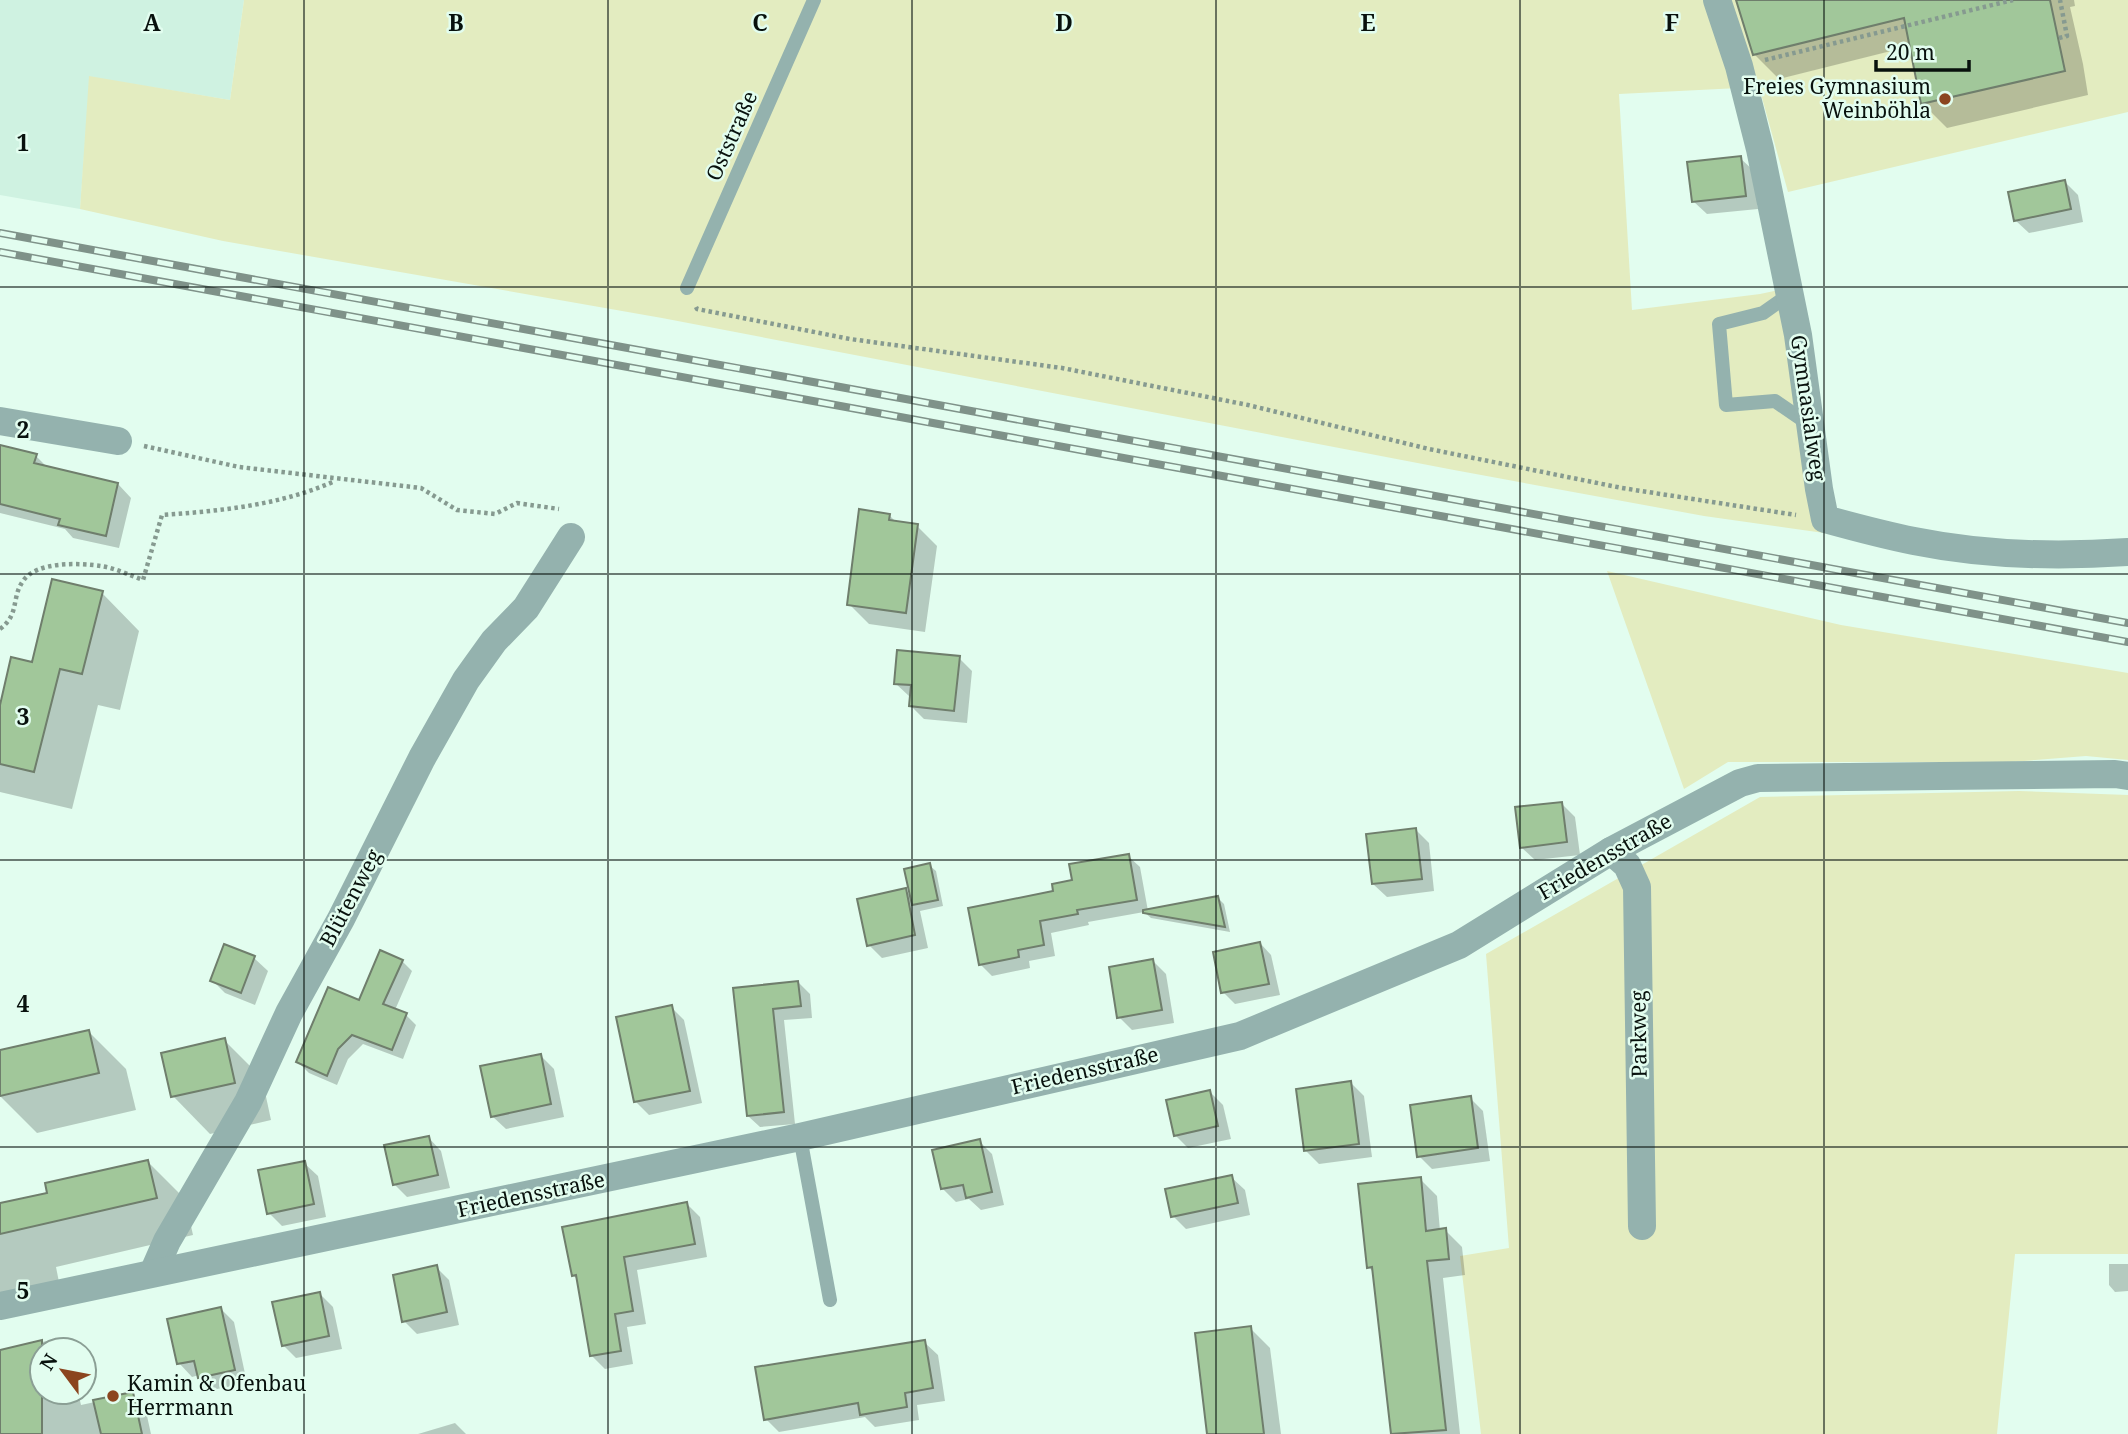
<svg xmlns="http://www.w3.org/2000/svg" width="2128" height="1434" viewBox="0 0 2128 1434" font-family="'Noto Serif',serif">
<rect width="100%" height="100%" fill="#e2fdef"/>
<polygon fill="#cff2e1" points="0,0 244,0 230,100 90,77 80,209 0,195"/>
<g fill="#e3ecc0">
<polygon points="244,0 2128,0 2128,112 1788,192 1759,87 1619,94 1632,310 1760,294 1798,286 1838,535 1704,516 1454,470 662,318 223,241 80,209 89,76 230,100"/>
<polygon points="1607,571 1841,625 2128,673 2128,760 2086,756 2011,762 1728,762 1684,789"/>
<polygon points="2019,791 2128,795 2128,1254 2015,1254 1997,1434 1481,1434 1460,1256 1509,1248 1486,954 1760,797"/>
</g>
<g fill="#0003">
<polygon points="1738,0 2074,0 2075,6 2070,7 2083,64 2088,95 1947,128 1923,104 1911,46 1779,79 1754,54"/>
<polygon points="1740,158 1754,171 1758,209 1707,214 1693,201"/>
<polygon points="2065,182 2078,195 2083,222 2029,233 2015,220"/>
<polygon points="36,456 49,469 118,484 131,498 119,548 73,538 65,529 0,513 0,461"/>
<polygon points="889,515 897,523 917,526 937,546 925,632 869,624 849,604"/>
<polygon points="102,593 139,631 120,710 98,705 72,809 0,792 0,712 33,664"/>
<polygon points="959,658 972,671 967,723 924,719 911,706 912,697 909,696 895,683"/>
<polygon points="1562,804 1575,817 1580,855 1535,860 1521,847"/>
<polygon points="1416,830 1429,843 1434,891 1387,897 1373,884"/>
<polygon points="1128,856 1140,867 1148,911 1218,898 1224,904 1230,932 1151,918 1144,912 1088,922 1089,925 1051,933 1055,956 1029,961 1030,968 992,976 980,964 1055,893"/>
<polygon points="929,865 936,871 943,906 920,911 928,948 882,958 869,945 905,890 912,897"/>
<polygon points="1260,943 1271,955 1280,995 1235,1004 1223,992"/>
<polygon points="225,947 254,958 268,971 255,1005 225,993 212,980"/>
<polygon points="402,961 412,971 395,1010 406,1015 416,1025 403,1059 363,1044 348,1059 337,1085 309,1073 298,1062"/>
<polygon points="1153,961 1166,974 1174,1023 1132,1030 1119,1017"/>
<polygon points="798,982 810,994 812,1018 784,1020 795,1124 760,1127 748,1116 735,989"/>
<polygon points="671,1007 684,1020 702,1103 649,1115 636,1102 618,1019"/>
<polygon points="89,1032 126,1069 136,1110 37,1133 0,1096 0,1052"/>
<polygon points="224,1040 262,1078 271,1120 210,1134 173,1096"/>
<polygon points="541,1056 554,1069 564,1117 506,1129 492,1116"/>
<polygon points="1351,1083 1364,1096 1372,1157 1319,1164 1306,1151"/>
<polygon points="1210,1092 1223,1105 1231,1139 1188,1148 1175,1135"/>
<polygon points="1470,1098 1483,1111 1490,1161 1432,1169 1419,1156"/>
<polygon points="428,1137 441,1151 450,1188 407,1197 394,1184"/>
<polygon points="979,1141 992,1154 1004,1205 981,1210 969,1199 956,1202 943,1189"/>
<polygon points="147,1161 185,1199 193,1235 56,1267 59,1282 0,1295 0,1205 50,1194"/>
<polygon points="304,1163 318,1176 326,1217 282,1226 269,1213"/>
<polygon points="1231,1177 1245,1190 1250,1215 1186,1229 1173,1216"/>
<polygon points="1420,1179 1437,1196 1440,1231 1445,1230 1462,1247 1465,1275 1443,1278 1460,1434 1393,1434 1375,1273 1368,1267"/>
<polygon points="687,1204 700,1217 707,1257 637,1270 646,1324 627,1327 633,1364 605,1369 592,1356 578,1280 573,1275"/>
<polygon points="2109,1264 2128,1264 2128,1291 2115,1292 2109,1285"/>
<polygon points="436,1267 449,1280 459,1325 417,1334 404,1321"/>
<polygon points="320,1294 333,1307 342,1349 296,1358 283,1345"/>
<polygon points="221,1309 234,1322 247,1383 212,1390 199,1375 192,1377 179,1363"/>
<polygon points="1250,1328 1270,1348 1281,1434 1209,1434"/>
<polygon points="55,1339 66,1350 42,1350 42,1392 78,1392 81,1405 132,1394 145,1407 151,1434 9,1434 0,1397 0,1352"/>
<polygon points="924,1342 938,1355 945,1401 917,1405 919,1420 875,1427 865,1417 779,1432 766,1419"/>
<polygon points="455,1423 466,1434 418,1434"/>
</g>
<g fill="#a1c79a" stroke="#6f7e6c" stroke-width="2">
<polygon points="1736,0 2050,0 2065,71 1921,104 1904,18 1753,55"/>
<polygon points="1741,156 1746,196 1692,202 1687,162"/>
<polygon points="2065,180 2071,209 2014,221 2008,192"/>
<polygon points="0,445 37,454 34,463 118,483 106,536 58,525 60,519 0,504"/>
<polygon points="859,509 890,514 889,520 918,524 906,613 847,605"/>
<polygon points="52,579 103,591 82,674 60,669 34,772 0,764 0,705 11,657 32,662"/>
<polygon points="897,650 960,656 954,711 909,706 911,685 894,684"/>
<polygon points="1562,802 1567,842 1520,848 1515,807"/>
<polygon points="1416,828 1422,879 1372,884 1366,834"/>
<polygon points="1129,854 1137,900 1077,910 1078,914 1040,921 1044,945 1018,950 1019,957 979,965 968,908 1053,891 1052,884 1072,880 1069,864"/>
<polygon points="930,863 938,900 912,905 904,869"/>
<polygon points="906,888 915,935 867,946 857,899"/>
<polygon points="1218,896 1225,927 1143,913 1143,910"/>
<polygon points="1260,942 1269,984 1221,993 1213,952"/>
<polygon points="224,944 255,956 241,993 210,981"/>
<polygon points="380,950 403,960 383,1004 407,1013 392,1050 352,1035 338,1049 327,1076 296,1062 328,987 359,1000"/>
<polygon points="1153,959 1162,1010 1117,1018 1109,967"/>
<polygon points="798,981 801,1006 773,1009 784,1112 747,1116 733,988"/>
<polygon points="672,1005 690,1091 634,1102 616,1017"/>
<polygon points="89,1030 99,1073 0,1096 0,1050"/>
<polygon points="225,1038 235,1083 171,1097 161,1053"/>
<polygon points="541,1054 551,1104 491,1117 480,1066"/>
<polygon points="1351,1081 1359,1144 1304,1151 1296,1089"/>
<polygon points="1210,1090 1218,1126 1174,1136 1166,1100"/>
<polygon points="1471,1096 1478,1148 1417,1157 1410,1105"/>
<polygon points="429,1136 438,1175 393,1185 384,1145"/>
<polygon points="980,1139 992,1192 966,1198 963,1185 941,1189 932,1150"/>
<polygon points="148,1160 157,1198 0,1234 0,1203 47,1193 45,1183"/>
<polygon points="305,1161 314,1204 267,1214 258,1170"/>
<polygon points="1232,1175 1238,1203 1171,1217 1165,1189"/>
<polygon points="1421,1177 1426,1231 1446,1228 1449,1259 1427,1261 1446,1430 1391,1434 1372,1267 1367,1268 1358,1184"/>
<polygon points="687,1202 695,1244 624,1257 633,1311 615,1314 621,1351 590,1356 576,1275 572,1276 562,1227"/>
<polygon points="437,1265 447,1312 402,1322 393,1275"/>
<polygon points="320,1292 329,1336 282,1346 272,1302"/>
<polygon points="221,1307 235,1370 198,1378 194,1361 177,1364 167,1319"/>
<polygon points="1251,1326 1264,1434 1207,1434 1195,1333"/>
<polygon points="42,1340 42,1434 0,1434 0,1350"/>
<polygon points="925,1340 933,1388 905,1393 907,1407 860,1415 858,1403 764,1420 755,1367"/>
<polygon points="133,1392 142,1434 101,1434 93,1400"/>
</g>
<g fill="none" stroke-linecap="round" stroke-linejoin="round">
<g stroke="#869a90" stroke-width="4.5" stroke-dasharray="3.5 3.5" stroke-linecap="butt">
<polyline points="2059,38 2067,36 2060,0"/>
<polyline points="1765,60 2013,0"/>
<polyline points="696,307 697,309 850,339 1062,368 1248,405 1429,449 1622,488 1796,515"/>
<polyline points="144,446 239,467 421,488 457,510 495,514 517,503 559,509"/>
<path d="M0,629C20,614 11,598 23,581C36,561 80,563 101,566C115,568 129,575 143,580L162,515C221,511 281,505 335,481"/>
</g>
<g stroke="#94b2ae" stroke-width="14">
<polyline points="687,288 814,0"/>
<polyline points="1790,294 1763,313 1719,324 1726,405 1775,401 1810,425"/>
<polyline points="800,1137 830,1300"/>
</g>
<g stroke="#94b2ae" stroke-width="28">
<path d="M1717,0L1739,66L1760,149L1798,335L1819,489L1825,519C1854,527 1884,535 1914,541C1983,555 2057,557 2128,552"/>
<polyline points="0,421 118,441"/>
<polyline points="1611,851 1627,865 1637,887 1642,1226"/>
<polyline points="153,1273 167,1241 248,1102 289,1013 341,919 422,758 466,680 494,641 526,608 571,537"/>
<polyline points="0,1306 800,1137 1240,1036 1459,945 1611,851 1740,783 1758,778 2115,774 2128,776"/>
</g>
<defs>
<g id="rail">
<polyline points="0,233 2128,623"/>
<polyline points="0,252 2128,642"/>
</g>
</defs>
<use href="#rail" stroke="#7f9289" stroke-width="8"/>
<use href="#rail" stroke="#e2fdef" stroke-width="5" stroke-dasharray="16" stroke-linecap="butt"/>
</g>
<path fill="none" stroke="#08110d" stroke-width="2" stroke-opacity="0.55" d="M304,0V1434M608,0V1434M912,0V1434M1216,0V1434M1520,0V1434M1824,0V1434M0,287H2128M0,574H2128M0,860H2128M0,1147H2128"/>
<g fill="#8b451f" stroke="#e2fdef" stroke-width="2.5">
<circle cx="1945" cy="99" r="7"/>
<circle cx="113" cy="1396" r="7"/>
</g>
<g text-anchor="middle" stroke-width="5" stroke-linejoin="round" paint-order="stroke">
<g font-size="21" fill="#08110d" stroke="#e2fdef" text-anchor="end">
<text x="1931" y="94">Freies Gymnasium<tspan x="1931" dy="24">Weinböhla</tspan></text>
<text x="127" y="1391" text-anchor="start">Kamin &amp; Ofenbau<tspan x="127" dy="24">Herrmann</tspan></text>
</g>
<g font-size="21" fill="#08110d" stroke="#e2fdef">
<text transform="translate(732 136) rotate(-66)" y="7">Oststraße</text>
<text transform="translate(1808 408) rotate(82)" y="7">Gymnasialweg</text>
<text transform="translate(1605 857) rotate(-30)" y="7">Friedensstraße</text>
<text transform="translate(351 898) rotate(-62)" y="7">Blütenweg</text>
<text transform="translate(1639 1034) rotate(-91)" y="7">Parkweg</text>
<text transform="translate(1085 1071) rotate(-13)" y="7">Friedensstraße</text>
<text transform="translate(531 1195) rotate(-12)" y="7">Friedensstraße</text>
</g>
</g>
<g font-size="23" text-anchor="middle" font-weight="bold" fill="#08110d" stroke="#e2fdef" stroke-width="5" stroke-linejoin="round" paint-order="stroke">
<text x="152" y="31">A</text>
<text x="456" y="31">B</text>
<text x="760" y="31">C</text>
<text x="1064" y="31">D</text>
<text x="1368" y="31">E</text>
<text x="1672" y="31">F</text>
<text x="23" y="151">1</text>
<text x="23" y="438">2</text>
<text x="23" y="725">3</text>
<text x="23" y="1012">4</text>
<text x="23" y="1299">5</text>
</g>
<g transform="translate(63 1371) rotate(302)"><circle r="33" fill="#e2fdef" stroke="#8b9f95" stroke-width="2"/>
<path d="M0-5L12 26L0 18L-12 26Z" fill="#8b451f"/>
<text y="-10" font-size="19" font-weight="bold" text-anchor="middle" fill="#08110d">N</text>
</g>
<path d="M1876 60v10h93v-10" fill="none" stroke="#08110d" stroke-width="3.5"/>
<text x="1886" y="60" font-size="21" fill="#08110d" stroke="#e2fdef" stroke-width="5" paint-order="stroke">20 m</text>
</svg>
